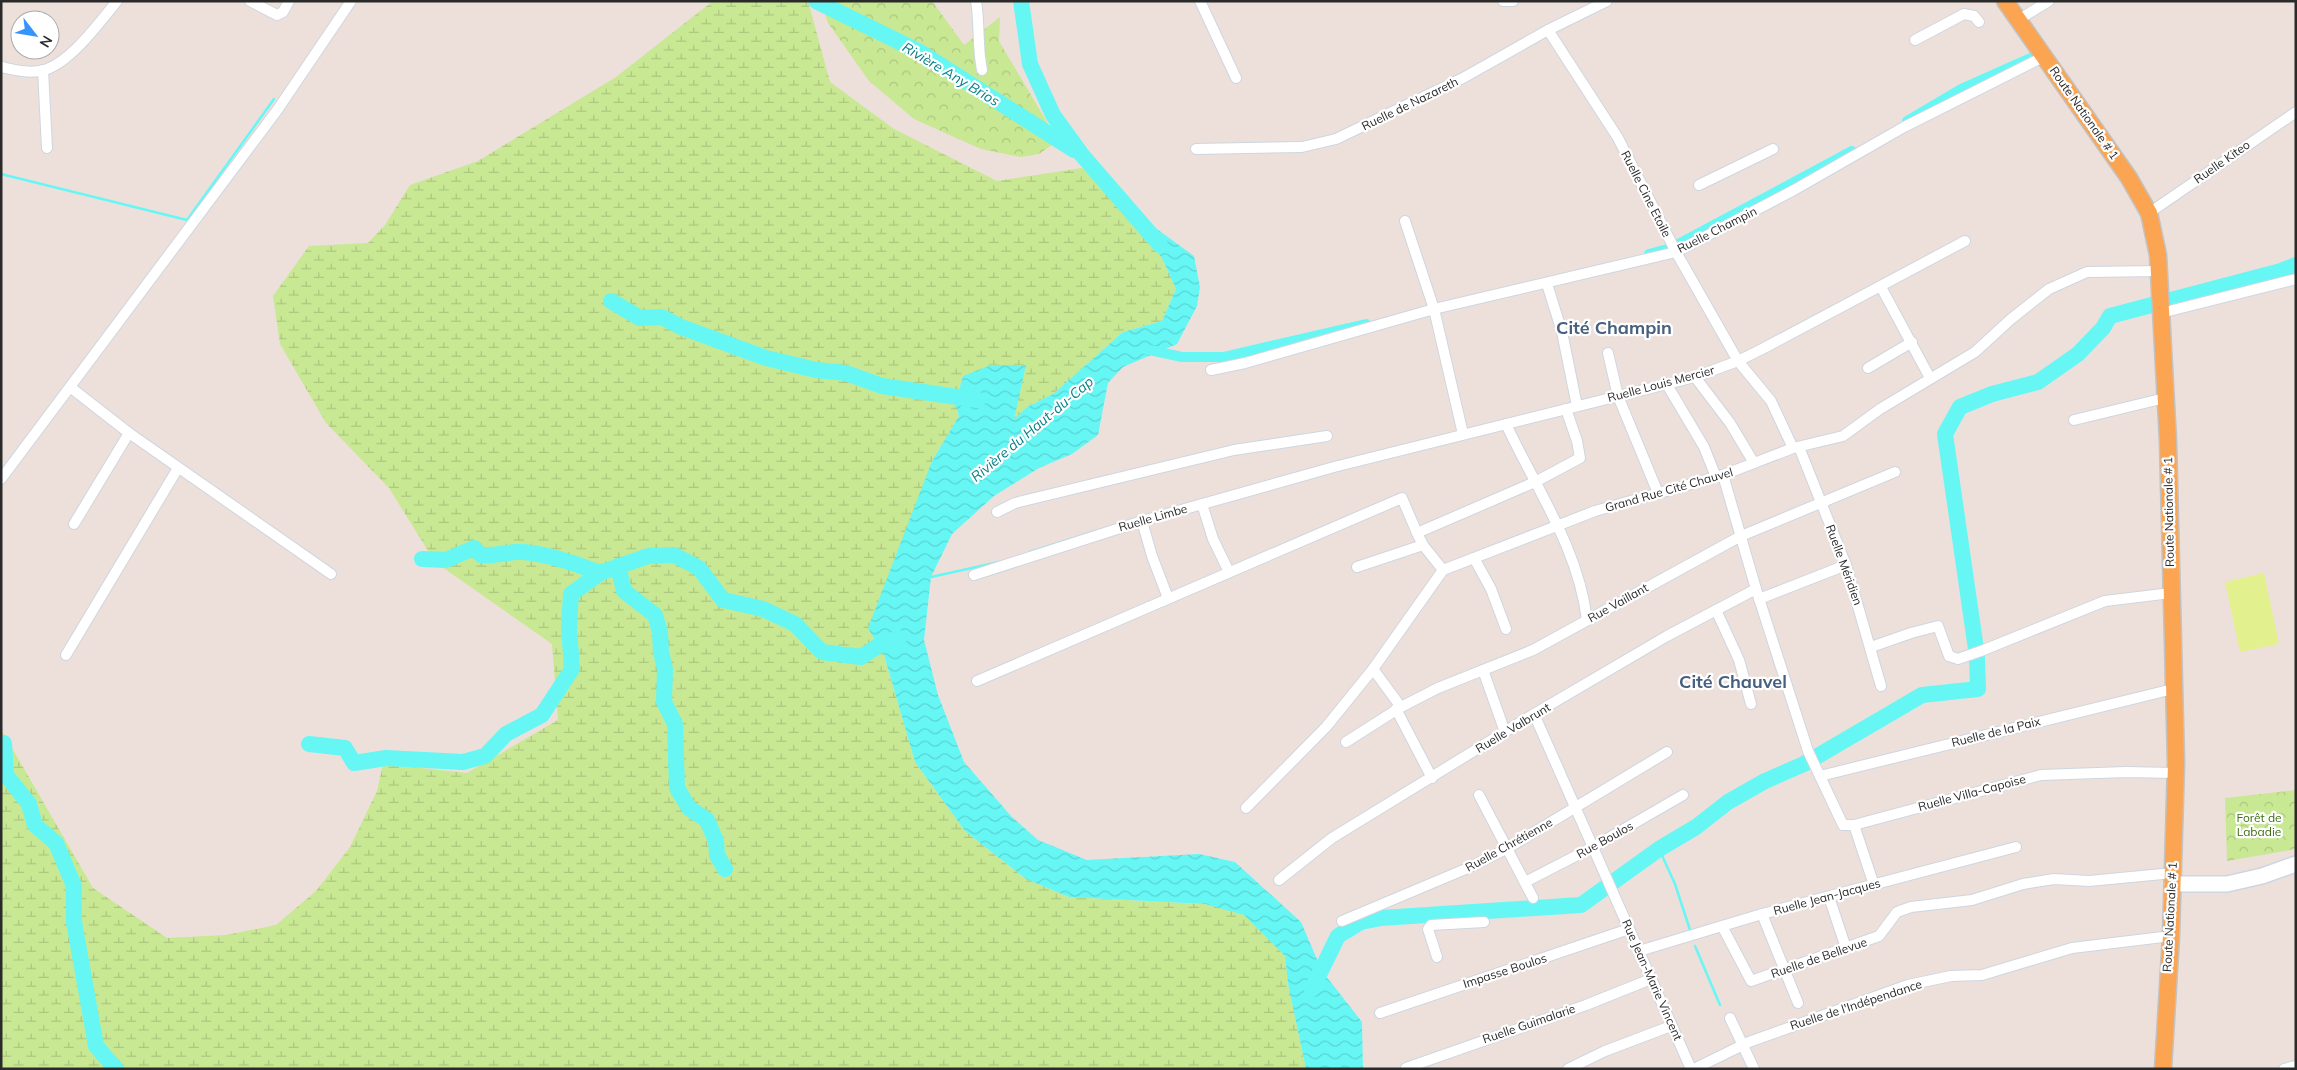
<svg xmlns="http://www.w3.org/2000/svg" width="2297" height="1070" viewBox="0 0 2297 1070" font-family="Mulish,sans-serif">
<defs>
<pattern id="forest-crowns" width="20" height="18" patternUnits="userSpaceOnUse" patternTransform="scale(1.25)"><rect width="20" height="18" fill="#c8e893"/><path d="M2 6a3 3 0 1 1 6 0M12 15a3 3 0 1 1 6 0" fill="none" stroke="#acc77f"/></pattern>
<pattern id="wetland-marsh" width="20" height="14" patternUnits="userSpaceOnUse" patternTransform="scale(1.25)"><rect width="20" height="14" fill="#c8e893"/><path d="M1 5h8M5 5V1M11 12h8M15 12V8" fill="none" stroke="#acc77f"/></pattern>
<pattern id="water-waves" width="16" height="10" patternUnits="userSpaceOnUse" patternTransform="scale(1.25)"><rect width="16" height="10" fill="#66f7f5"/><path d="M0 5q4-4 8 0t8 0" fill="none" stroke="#59d4d2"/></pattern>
</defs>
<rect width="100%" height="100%" fill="#ede0db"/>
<g fill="url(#forest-crowns)">
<polygon points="821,1 932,1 964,45 1000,17 999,41 1054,134 1052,145 1039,154 1021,157 981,149 914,119 869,81 828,23"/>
<polygon points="2296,790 2296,849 2227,861 2225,798"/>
</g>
<polygon fill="url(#wetland-marsh)" points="713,1 808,1 830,82 894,129 997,181 1082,168 1098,177 1162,258 1176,289 1162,321 1123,332 1053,394 1027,407 1013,420 963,376 955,402 959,416 932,461 884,655 915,762 965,831 1026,879 1069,897 1205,904 1244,914 1285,956 1288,984 1306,1069 87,1069 87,1067 1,1069 1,729 93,888 167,938 226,935 276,925 316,891 350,847 377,791 383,764 467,773 558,720 552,644 435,562 389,488 326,423 280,344 273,296 309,246 368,243 385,225 410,185 478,161 616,77"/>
<polygon fill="#e2f08e" points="2264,573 2279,644 2240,652 2225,582"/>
<polygon fill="url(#water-waves)" points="1150,224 1194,256 1200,287 1197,306 1177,344 1123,367 1108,383 1098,435 1072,454 1039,468 994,496 952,534 931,577 924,640 938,695 964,762 1011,816 1038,840 1087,860 1199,854 1235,862 1301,922 1322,971 1362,1022 1363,1069 1306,1069 1288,984 1285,956 1244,915 1205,904 1069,897 1026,879 965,831 915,762 884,655 868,628 932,461 959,416 955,403 963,376 991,365 1026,365 1014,419 1027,407 1053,394 1123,332 1162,321 1176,289 1162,258 1142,233"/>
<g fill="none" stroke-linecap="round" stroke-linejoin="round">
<g stroke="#66f7f5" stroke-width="2.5">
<polyline points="1,174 187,220 274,99"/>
<polyline points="1030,552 1096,531"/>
<polyline points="931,577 999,562"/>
<polyline points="1659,849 1675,884 1691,933"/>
<polyline points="1695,946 1720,1005"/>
</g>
<g stroke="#66f7f5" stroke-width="10">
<polyline points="1907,121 1961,89 2035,56"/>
<polyline points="1649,254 1671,248 1852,151"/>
<polyline points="1145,349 1182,357 1223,357 1366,324"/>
</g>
<g stroke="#66f7f5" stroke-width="16">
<polyline points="816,1 920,52 1074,150"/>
<polyline points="1021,1 1030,64 1053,115 1082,155 1160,245"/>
<polyline points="611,301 640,318 662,317 681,327 766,358 816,370 846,373 882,386 978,400"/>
<path d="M422,559L446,560L474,548L481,555C493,556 504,553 516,552C540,551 577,564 600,573"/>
<polyline points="618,566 624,591 655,615 660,632 661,652 665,669 664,702 675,724 677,788 689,808 707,820 716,841 717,855 725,869"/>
<polyline points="4,743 6,775 29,804 35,825 56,843 74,886 74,922 96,1046 116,1069"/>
<polyline points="309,744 345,748 354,763 386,758 463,762 485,756 506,734 542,715 572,669 569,627 571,594 600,573 648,556 674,555 699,568 723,600 763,609 795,624 822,652 861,657 878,646 899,638"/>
<polyline points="1312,989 1338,936 1361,922 1381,918 1581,905 1659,849 1696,827 1728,802 1765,781 1804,764 1922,695 1978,689 1977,656 1945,434 1960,407 1992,394 2038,382 2078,354 2103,328 2110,316 2281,271 2296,265"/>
</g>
<defs>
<g id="street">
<polyline points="250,1 277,15 283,12 289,1"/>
<path d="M976,1C980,24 977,47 982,70"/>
<polyline points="1200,1 1236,78"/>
<polyline points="1503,1 1513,1"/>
<polyline points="2018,20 2049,1"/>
<polyline points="1548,30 1618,138 1676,252 1738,361 1771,401 1793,448"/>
<polyline points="1915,40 1964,14 1974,16 1979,22"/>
<path d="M1,67C15,70 30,74 44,70C70,63 100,22 117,1"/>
<polyline points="43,70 47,148"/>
<polyline points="1196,149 1302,147 1336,139 1463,78 1548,30 1607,1"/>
<polyline points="1699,185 1773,149"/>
<polyline points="2149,213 2296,112"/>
<polyline points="1405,221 1434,309 1463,434"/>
<polyline points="1547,284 1562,332 1577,406"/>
<polyline points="1881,287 1930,378"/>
<polyline points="2161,313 2296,279"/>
<polyline points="1608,353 1618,396 1658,493"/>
<polyline points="1868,368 1912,342"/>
<polyline points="1211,370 1245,363 1434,309 1676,252 1794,190 1904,127 2045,56"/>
<polyline points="1695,377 1730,423 1754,463"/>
<polyline points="1666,383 1704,447 1716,477"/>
<polyline points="70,387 129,433 74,524"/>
<polyline points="2074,420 2165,398"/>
<path d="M1506,424C1536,489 1578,547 1587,620"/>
<polyline points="129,433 331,574"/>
<polyline points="1799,447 1846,565 1881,686"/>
<polyline points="1723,475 1756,589 1808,751 1843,825 1854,825 2041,775 2126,772 2175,773"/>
<polyline points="1,479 278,109 351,1"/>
<polyline points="1202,504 1213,539 1229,572"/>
<polyline points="997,512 1015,503 1234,450 1327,436"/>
<polyline points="1142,521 1152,556 1168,598"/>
<polyline points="1423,545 1443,570"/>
<polyline points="1474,558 1491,589 1506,629"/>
<polyline points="1357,567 1423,545 1417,533"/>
<polyline points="974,575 1142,521 1334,467 1695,377 1738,361 1764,348 1965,241"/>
<polyline points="1759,599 1846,565"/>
<polyline points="1716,610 1739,660 1751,704"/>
<polyline points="1871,647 1911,633 1938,626 1949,656 1958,659 1981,651 2105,601 2171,593"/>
<polyline points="66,655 178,468"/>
<polyline points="1373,669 1401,707"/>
<polyline points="1483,670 1505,732"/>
<polyline points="977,681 1402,498 1417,533 1535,482 1580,458 1577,441 1566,409"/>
<polyline points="1396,709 1432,778"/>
<polyline points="1534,714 1691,1069"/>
<polyline points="1346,742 1401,707 1438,688 1533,650 1741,536 1895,472"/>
<polyline points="1820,776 2173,689"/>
<polyline points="1479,795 1533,898"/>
<polyline points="1246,808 1326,727 1373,669 1443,570 1595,511 1723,475 1793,448 1843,436 1880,409 1975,352 2011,319 2049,289 2087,272 2159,271"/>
<polyline points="1854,825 1874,885"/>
<polyline points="1279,880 1332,838 1534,714 1667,636 1756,589"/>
<polyline points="1525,882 1593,847 1683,795"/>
<polyline points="1829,897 1846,948"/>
<polyline points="1762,914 1798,1003"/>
<polyline points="1342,921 1468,868 1508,848 1667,752"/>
<polyline points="1722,926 1751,981 1879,936 1897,912 1911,907 1972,900 2023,884 2054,879 2089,881 2173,873"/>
<polyline points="1639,951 1762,914 2016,847"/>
<polyline points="1437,957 1428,929 1431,925 1484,922"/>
<polyline points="1380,1013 1629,929"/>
<polyline points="1730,1018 1754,1069"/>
<polyline points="1406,1068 1586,1005 1651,979"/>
<polyline points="1568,1069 1605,1051 1671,1026"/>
<polyline points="1694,1069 1749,1042 1908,985 1951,976 1982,975 2072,948 2171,936"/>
<polyline points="2284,1069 2295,1066"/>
</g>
<polyline id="secondary" points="2172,884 2227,884 2262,876 2296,864"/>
<polyline id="primary" points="2005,1 2129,178 2149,213 2158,255 2168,441 2176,763 2171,936 2163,1069"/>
</defs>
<use href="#street" stroke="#cdd6e0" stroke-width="12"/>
<use href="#secondary" stroke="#cdd6e0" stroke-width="18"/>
<use href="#primary" stroke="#c3c3c3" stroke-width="19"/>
<use href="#street" stroke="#fff" stroke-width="10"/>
<use href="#secondary" stroke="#fff" stroke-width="15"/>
<use href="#primary" stroke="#fba553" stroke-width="16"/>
</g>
<g text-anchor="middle" stroke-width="4.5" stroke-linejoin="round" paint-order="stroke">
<g font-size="12" fill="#2a2a2a" stroke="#fff">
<text transform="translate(1410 104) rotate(-26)" y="4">Ruelle de Nazareth</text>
<text transform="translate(2084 113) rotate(55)" y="4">Route Nationale # 1</text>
<text transform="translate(2222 162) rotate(-35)" y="4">Ruelle Kiteo</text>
<text transform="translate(1646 194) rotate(63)" y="4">Ruelle Cine Etoile</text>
<text transform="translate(1717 230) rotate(-27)" y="4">Ruelle Champin</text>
<text transform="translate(1661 384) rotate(-15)" y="4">Ruelle Louis Mercier</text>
<text transform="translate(1669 490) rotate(-16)" y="4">Grand Rue Cité Chauvel</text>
<text transform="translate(2169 512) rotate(-91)" y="4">Route Nationale # 1</text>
<text transform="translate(1153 518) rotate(-16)" y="4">Ruelle Limbe</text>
<text transform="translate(1844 565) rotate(70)" y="4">Ruelle Méridien</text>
<text transform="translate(1618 603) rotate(-29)" y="4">Rue Vaillant</text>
<text transform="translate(1513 728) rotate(-31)" y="4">Ruelle Valbrunt</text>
<text transform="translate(1996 732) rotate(-14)" y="4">Ruelle de la Paix</text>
<text transform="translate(1972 793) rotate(-15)" y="4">Ruelle Villa-Capoise</text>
<text transform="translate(1605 840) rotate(-29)" y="4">Rue Boulos</text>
<text transform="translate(1509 845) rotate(-29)" y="4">Ruelle Chrétienne</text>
<text transform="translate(1827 897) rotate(-15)" y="4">Ruelle Jean-Jacques</text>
<text transform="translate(2170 917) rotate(-87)" y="4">Route Nationale # 1</text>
<text transform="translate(1819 958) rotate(-19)" y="4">Ruelle de Bellevue</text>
<text transform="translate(1505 971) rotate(-18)" y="4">Impasse Boulos</text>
<text transform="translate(1652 980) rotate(66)" y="4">Rue Jean-Marie Vincent</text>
<text transform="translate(1856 1005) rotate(-18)" y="4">Ruelle de l'Indépendance</text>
<text transform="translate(1529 1024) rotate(-19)" y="4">Ruelle Guimalarie</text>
</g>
<g font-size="12" fill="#3f6d15" stroke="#fff">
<text x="2259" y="822">Forêt de<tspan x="2259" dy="14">Labadie</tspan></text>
</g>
<g font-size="14" font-style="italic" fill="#077f87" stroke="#fff">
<text transform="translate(951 74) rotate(31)" y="5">Rivière Any Brios</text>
<text transform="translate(1032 429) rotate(-40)" y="5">Rivière du Haut-du-Cap</text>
</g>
<g font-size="18" font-weight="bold" fill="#47607e" stroke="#fff">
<text x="1614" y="334">Cité Champin</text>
<text x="1733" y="688">Cité Chauvel</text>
</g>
</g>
<rect width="2297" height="1070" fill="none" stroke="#2a2a2a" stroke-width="5"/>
<g transform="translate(35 35) rotate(121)"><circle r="24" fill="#ffffff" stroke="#aaaaaa"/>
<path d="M0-4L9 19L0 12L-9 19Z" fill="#3694ff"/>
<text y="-8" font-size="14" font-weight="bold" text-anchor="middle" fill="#2a2a2a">N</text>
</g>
</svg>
